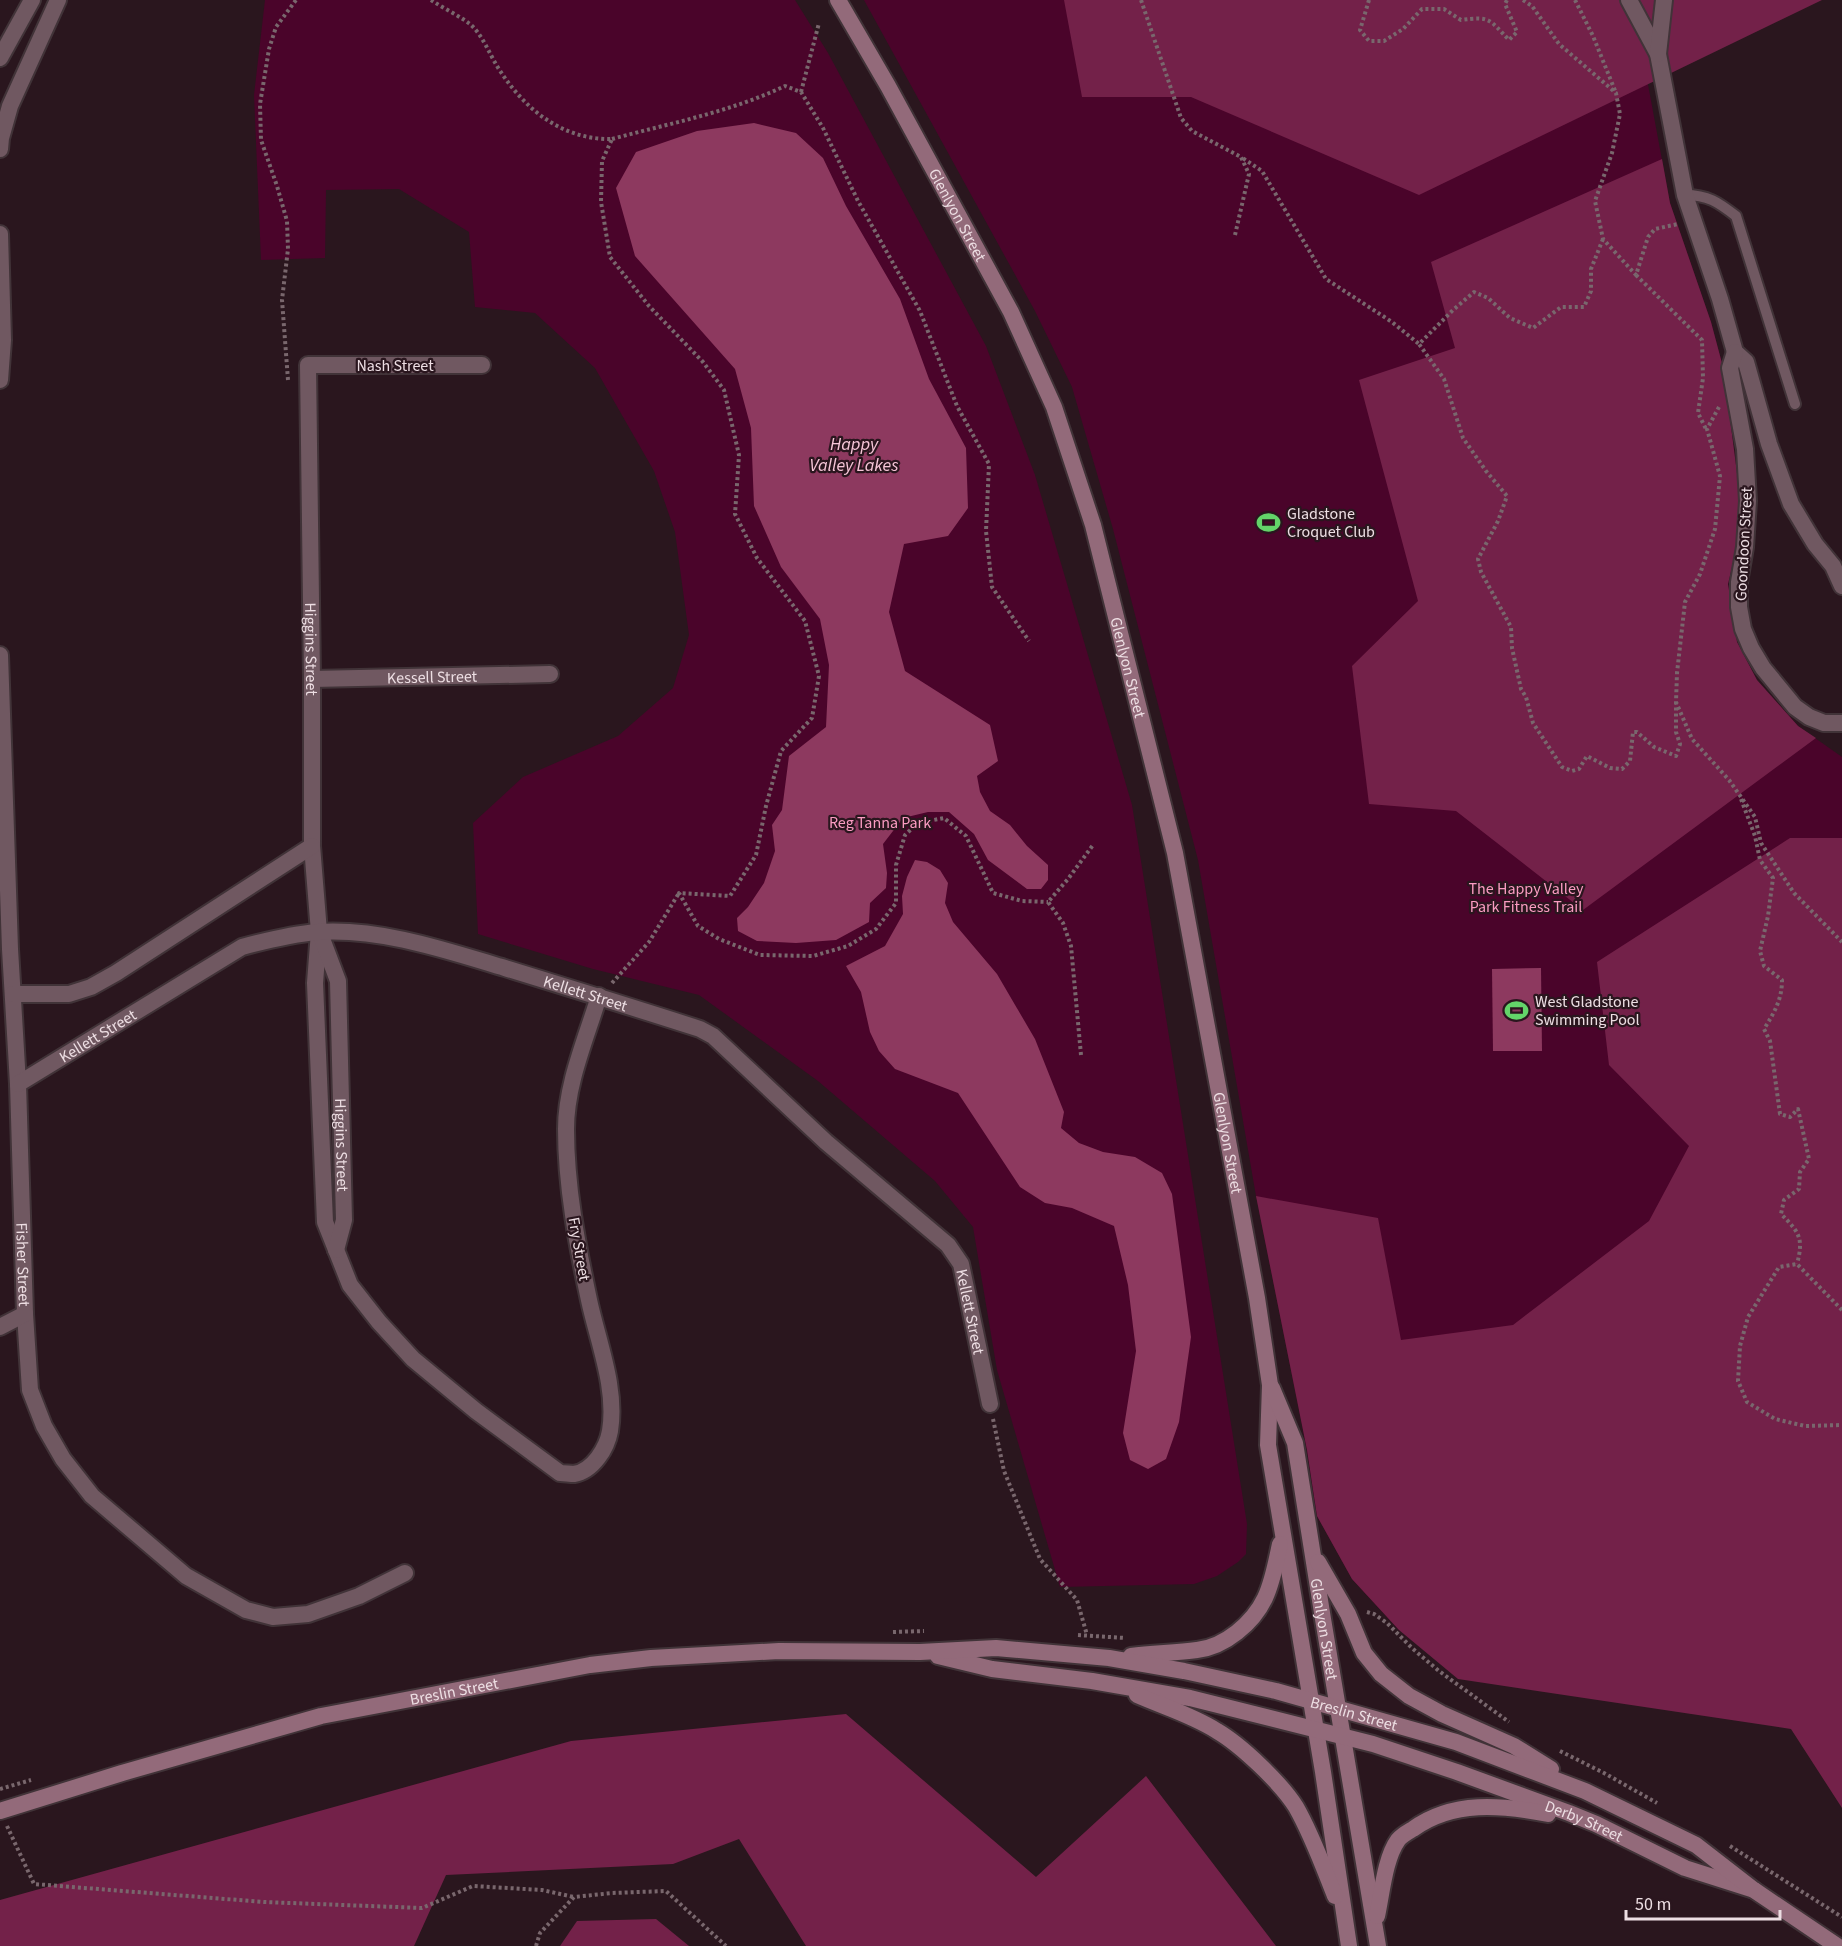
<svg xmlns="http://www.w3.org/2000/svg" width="1842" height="1946" viewBox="0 0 1842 1946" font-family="'Source Sans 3',sans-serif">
<rect width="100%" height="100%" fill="#2a161e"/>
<g fill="#4a042a">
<polygon points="265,0 795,0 828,53 986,346 1035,475 1132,805 1247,1524 1246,1554 1238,1562 1217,1576 1194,1584 1060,1587 997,1370 973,1227 935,1181 818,1081 699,995 593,969 478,934 473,823 523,777 618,736 673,688 689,635 675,532 654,471 595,368 535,313 475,307 469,232 399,189 326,190 325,258 261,260 254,95"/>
<polygon points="864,0 1648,0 1644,63 1670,203 1711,322 1727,382 1737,546 1728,584 1737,642 1757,681 1798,726 1842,757 1842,1629 1399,1630 1352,1579 1317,1516 1307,1450 1256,1196 1198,860 1113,529 1072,387 1035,311"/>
</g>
<g fill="#732149">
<polygon points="1064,0 1822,0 1419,195 1191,97 1082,97"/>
<polygon points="1662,159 1670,203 1711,322 1727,382 1729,411 1741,504 1737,546 1728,584 1737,642 1757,680 1798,726 1816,738 1583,910 1456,811 1369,804 1352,666 1418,601 1359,380 1455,348 1431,262"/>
<polygon points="1790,838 1842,838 1842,1808 1791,1729 1458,1679 1399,1630 1352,1579 1317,1516 1307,1450 1256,1196 1378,1218 1401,1340 1513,1325 1649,1221 1689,1146 1609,1065 1597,962"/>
<polygon points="846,1714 1036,1877 1146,1776 1276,1946 806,1946 739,1839 673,1864 446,1875 414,1946 0,1946 0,1900 571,1741"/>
<polygon points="656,1919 689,1946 560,1946 577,1921"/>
</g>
<g fill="#8d395f">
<polygon points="754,123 796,133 823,158 846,206 900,299 929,379 966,448 968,508 948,536 904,544 889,612 905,671 990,725 998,761 977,776 980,792 990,811 1010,825 1027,846 1048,865 1048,880 1041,889 1027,889 988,860 974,834 949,812 928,812 903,818 883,844 887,873 886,888 870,903 869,922 836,940 796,943 757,941 738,931 737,918 748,907 764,883 775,851 772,825 782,810 789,756 826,727 829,665 820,619 781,567 754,506 751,428 735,369 635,256 616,188 636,152 697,131"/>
<polygon points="915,860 927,862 940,870 948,883 945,903 953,922 997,974 1035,1039 1064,1112 1061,1128 1079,1143 1103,1152 1135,1157 1162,1173 1172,1194 1191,1337 1179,1422 1166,1459 1148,1469 1130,1460 1123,1433 1136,1351 1128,1285 1114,1226 1072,1208 1045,1203 1020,1187 958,1093 895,1069 879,1051 870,1032 861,992 846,966 885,946 903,914 902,896 907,877"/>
<polygon points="1541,968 1542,1051 1493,1051 1492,969"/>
</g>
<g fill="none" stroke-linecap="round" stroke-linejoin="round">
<defs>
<path id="service" d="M1685,195C1708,195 1718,202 1736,216L1795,404"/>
<g id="minor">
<polyline points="1629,0 1658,54 1685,195 1720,299 1735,352 1746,362 1769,444 1791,504 1815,544 1833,566 1842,586"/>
<polyline points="1658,54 1664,0"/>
<polyline points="0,58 32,0"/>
<polyline points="0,149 1,138 10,106 58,0"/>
<polyline points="0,234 3,340 0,380"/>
<polyline points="1735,352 1730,368 1745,449 1748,501 1745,547 1739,582 1739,607 1743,629 1751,648 1763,668 1795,707 1809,717 1824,723 1842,723"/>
<path id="s1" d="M482,365H308L312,679V846L319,932L315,983L325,1222L350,1285L379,1322L413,1359L476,1411L560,1473C564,1473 570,1474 574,1474C593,1471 607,1448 610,1431C617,1388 598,1342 589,1300C577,1244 566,1186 566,1129C566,1084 586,1039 599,996"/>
<path id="s2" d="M0,655L10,949L18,1084L25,1314L30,1390L44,1426L63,1459L92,1496L186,1576L246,1610L273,1617L308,1614L359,1596L405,1573"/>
<path id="s3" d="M312,679L550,674"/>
<path id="s4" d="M321,936L338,981L344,1220L336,1250"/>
<polyline points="13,994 69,994 91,987 116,973 312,846"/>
<path id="s5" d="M18,1084L242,947C268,940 292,934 318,932C381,928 445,950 505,968C570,988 635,1008 700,1029L713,1036L826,1142L948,1245L961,1264L990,1404"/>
<polyline points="0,1327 25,1314"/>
</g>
<g id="secondary">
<path id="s6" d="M838,0L888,86L1011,312L1054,407L1093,525L1175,853L1257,1298L1270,1385L1268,1445L1323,1772L1349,1946"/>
<path id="s7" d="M1272,1388L1295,1443L1323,1619L1378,1946"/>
<polyline points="1318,1562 1348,1614 1364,1653 1381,1674 1409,1696 1442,1714 1514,1746 1551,1769"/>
<path id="s8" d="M938,1656L992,1669L1092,1681L1190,1698L1373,1744L1457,1772L1569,1813L1596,1824L1685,1868L1754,1890L1837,1946"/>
<path d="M1131,1656C1153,1653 1175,1653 1197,1650C1225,1647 1253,1623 1265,1598C1273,1581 1276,1562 1280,1544"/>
<path d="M1137,1695C1164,1707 1192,1715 1217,1731C1241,1745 1281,1783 1296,1807C1312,1835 1323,1866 1335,1896"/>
<path id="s9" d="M0,1811L122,1773L321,1716L590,1665L651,1658L779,1651L920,1652L996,1648L1109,1658L1184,1671L1276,1691L1456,1742L1585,1791L1696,1845L1754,1890"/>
<path d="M1377,1916C1382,1893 1385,1858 1398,1840C1402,1835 1408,1832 1413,1829C1453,1800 1502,1805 1548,1814"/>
</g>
</defs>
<use href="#service" stroke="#413338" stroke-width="14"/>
<use href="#minor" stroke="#413338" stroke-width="20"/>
<use href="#secondary" stroke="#413338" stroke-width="20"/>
<g stroke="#79676d" stroke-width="4" stroke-dasharray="3 3" stroke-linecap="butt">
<path d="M431,0C443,8 458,15 470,24C482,34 489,53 497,66C523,108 561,140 612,139L602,161L601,202L610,257L649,306L703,362L724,390L739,455L735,514L757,558L805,621L819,676L812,718L781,751L766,806L756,855L730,896L679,893L698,926L719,939L760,955L813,956L848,946L876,929L896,903V865L905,835L918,823L944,818L966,836L993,893L1022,901L1048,902"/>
<polyline points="1141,0 1181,118 1192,131 1241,157"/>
<path d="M1369,0L1360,30L1369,41H1384L1403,29L1422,9H1444L1461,20C1490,16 1489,19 1509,40L1517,32L1505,4L1507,0"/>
<polyline points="1523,0 1532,6 1559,44 1616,93 1620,114 1612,153 1595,201 1603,239 1636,275 1648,237 1655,229 1678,224"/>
<polyline points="1575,0 1593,36 1616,93"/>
<polyline points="801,92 819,23"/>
<path d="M612,139C671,123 730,112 785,86L801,92L823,128L858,201L920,311L957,406L989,464L986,531L992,587L1029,641"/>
<polyline points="1235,235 1249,174 1241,157 1262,171 1326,279 1392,322 1419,344"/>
<polyline points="1603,239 1591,269 1591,291 1584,307 1561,307 1533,328 1510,318 1488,298 1474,292 1453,310 1419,344 1444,379 1463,438 1486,471 1507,496 1498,521 1478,559 1481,572 1511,627 1512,648 1521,689 1526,697 1533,723 1562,767 1572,771 1579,769 1587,756 1610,768 1622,769 1630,761 1633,732 1637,732 1654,747 1676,756 1680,744 1676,732 1676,702"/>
<polyline points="1636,275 1702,340 1703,378 1698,413 1706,429"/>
<polyline points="288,380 282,300 288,249 287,221 277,186 261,140 260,104 269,49 276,27 296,0"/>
<polyline points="1719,407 1707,429 1720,476 1715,529 1700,574 1685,602 1677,673 1676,702 1692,739 1729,780 1755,817 1761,843 1794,893 1842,942"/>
<path d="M1741,799L1755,836L1760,860L1773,878L1768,916L1760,951L1764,966L1782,980C1782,1000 1774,1013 1764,1029L1770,1041L1780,1114L1790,1117L1798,1109L1809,1159L1800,1172L1799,1189L1784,1200L1781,1214C1799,1232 1804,1238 1797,1264"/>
<polyline points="612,983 649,942 679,893"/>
<polyline points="1081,1055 1071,946 1063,923 1048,902 1068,879 1093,845"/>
<polyline points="1842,1310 1797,1264 1779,1267 1748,1317 1740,1346 1738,1381 1747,1402 1775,1419 1805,1426 1842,1425"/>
<polyline points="993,1419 1004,1471 1040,1559 1077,1600 1087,1635"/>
<polyline points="1367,1612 1374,1614 1387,1623 1413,1649 1439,1671 1509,1722"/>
<polyline points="893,1632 924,1631"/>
<polyline points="1078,1635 1125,1638"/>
<polyline points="1560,1751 1604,1773 1657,1803"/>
<polyline points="0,1789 31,1780"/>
<polyline points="7,1826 34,1884 264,1902 422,1908 473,1886 542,1890 574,1897"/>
<polyline points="1730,1846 1842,1917"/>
<polyline points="536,1946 540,1933 574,1897 612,1893 666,1891 726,1946"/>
</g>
<use href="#service" stroke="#705861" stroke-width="10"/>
<use href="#minor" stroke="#705861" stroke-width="16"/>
<use href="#secondary" stroke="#936a7a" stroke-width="16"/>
</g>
<defs>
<symbol id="stadium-bare" viewBox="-9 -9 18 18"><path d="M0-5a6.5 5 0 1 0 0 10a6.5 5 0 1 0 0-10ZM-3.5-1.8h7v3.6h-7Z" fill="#63d469" stroke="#2a161e" stroke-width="2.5" paint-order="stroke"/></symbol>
</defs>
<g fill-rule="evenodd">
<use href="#stadium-bare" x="1252" y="506" width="33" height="33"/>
<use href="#stadium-bare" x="1500" y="994" width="33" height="33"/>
</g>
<g text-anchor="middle" stroke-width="4.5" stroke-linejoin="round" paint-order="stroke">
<g font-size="16" fill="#eddee3" stroke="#2a161e">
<text dy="6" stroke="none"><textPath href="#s6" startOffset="246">Glenlyon Street</textPath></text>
<text x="395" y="371">Nash Street</text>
<text transform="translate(1743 544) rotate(-87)" y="6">Goondoon Street</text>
<text dy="6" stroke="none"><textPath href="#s1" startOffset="458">Higgins Street</textPath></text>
<text dy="6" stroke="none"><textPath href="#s6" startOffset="732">Glenlyon Street</textPath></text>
<text dy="6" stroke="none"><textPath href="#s3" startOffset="120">Kessell Street</textPath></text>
<text dy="6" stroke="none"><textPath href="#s5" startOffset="616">Kellett Street</textPath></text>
<text dy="6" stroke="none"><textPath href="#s5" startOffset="93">Kellett Street</textPath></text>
<text dy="6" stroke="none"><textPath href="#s6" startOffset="1218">Glenlyon Street</textPath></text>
<text dy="6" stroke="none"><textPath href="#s4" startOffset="212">Higgins Street</textPath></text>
<text transform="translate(580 1249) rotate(80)" y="6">Fry Street</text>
<text dy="6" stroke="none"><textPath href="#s2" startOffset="610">Fisher Street</textPath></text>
<text dy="6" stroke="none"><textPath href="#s5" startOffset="1137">Kellett Street</textPath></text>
<text dy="6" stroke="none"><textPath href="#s7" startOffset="248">Glenlyon Street</textPath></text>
<text dy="6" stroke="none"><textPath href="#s9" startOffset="470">Breslin Street</textPath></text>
<text dy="6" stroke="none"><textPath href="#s9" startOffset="1380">Breslin Street</textPath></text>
<text dy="6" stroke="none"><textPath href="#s8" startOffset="669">Derby Street</textPath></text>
</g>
<g font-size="16" fill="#eddee3" stroke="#2a161e" text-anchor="start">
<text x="1287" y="519">Gladstone<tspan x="1287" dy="18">Croquet Club</tspan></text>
<text x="1535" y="1007">West Gladstone<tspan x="1535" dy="18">Swimming Pool</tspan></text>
</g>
<g font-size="16" fill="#fb9cc2" stroke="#2a161e">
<text x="880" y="828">Reg Tanna Park</text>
<text x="1526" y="894">The Happy Valley<tspan x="1526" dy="18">Park Fitness Trail</tspan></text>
</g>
<g font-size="18" font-style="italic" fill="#f7c6d8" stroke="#2a161e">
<text x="854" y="450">Happy<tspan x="854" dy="21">Valley Lakes</tspan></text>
</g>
</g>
<path d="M1626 1910v9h154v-9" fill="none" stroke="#eddee3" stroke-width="3"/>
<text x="1635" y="1910" font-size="18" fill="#eddee3" stroke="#2a161e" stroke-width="4.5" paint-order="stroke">50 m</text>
</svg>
